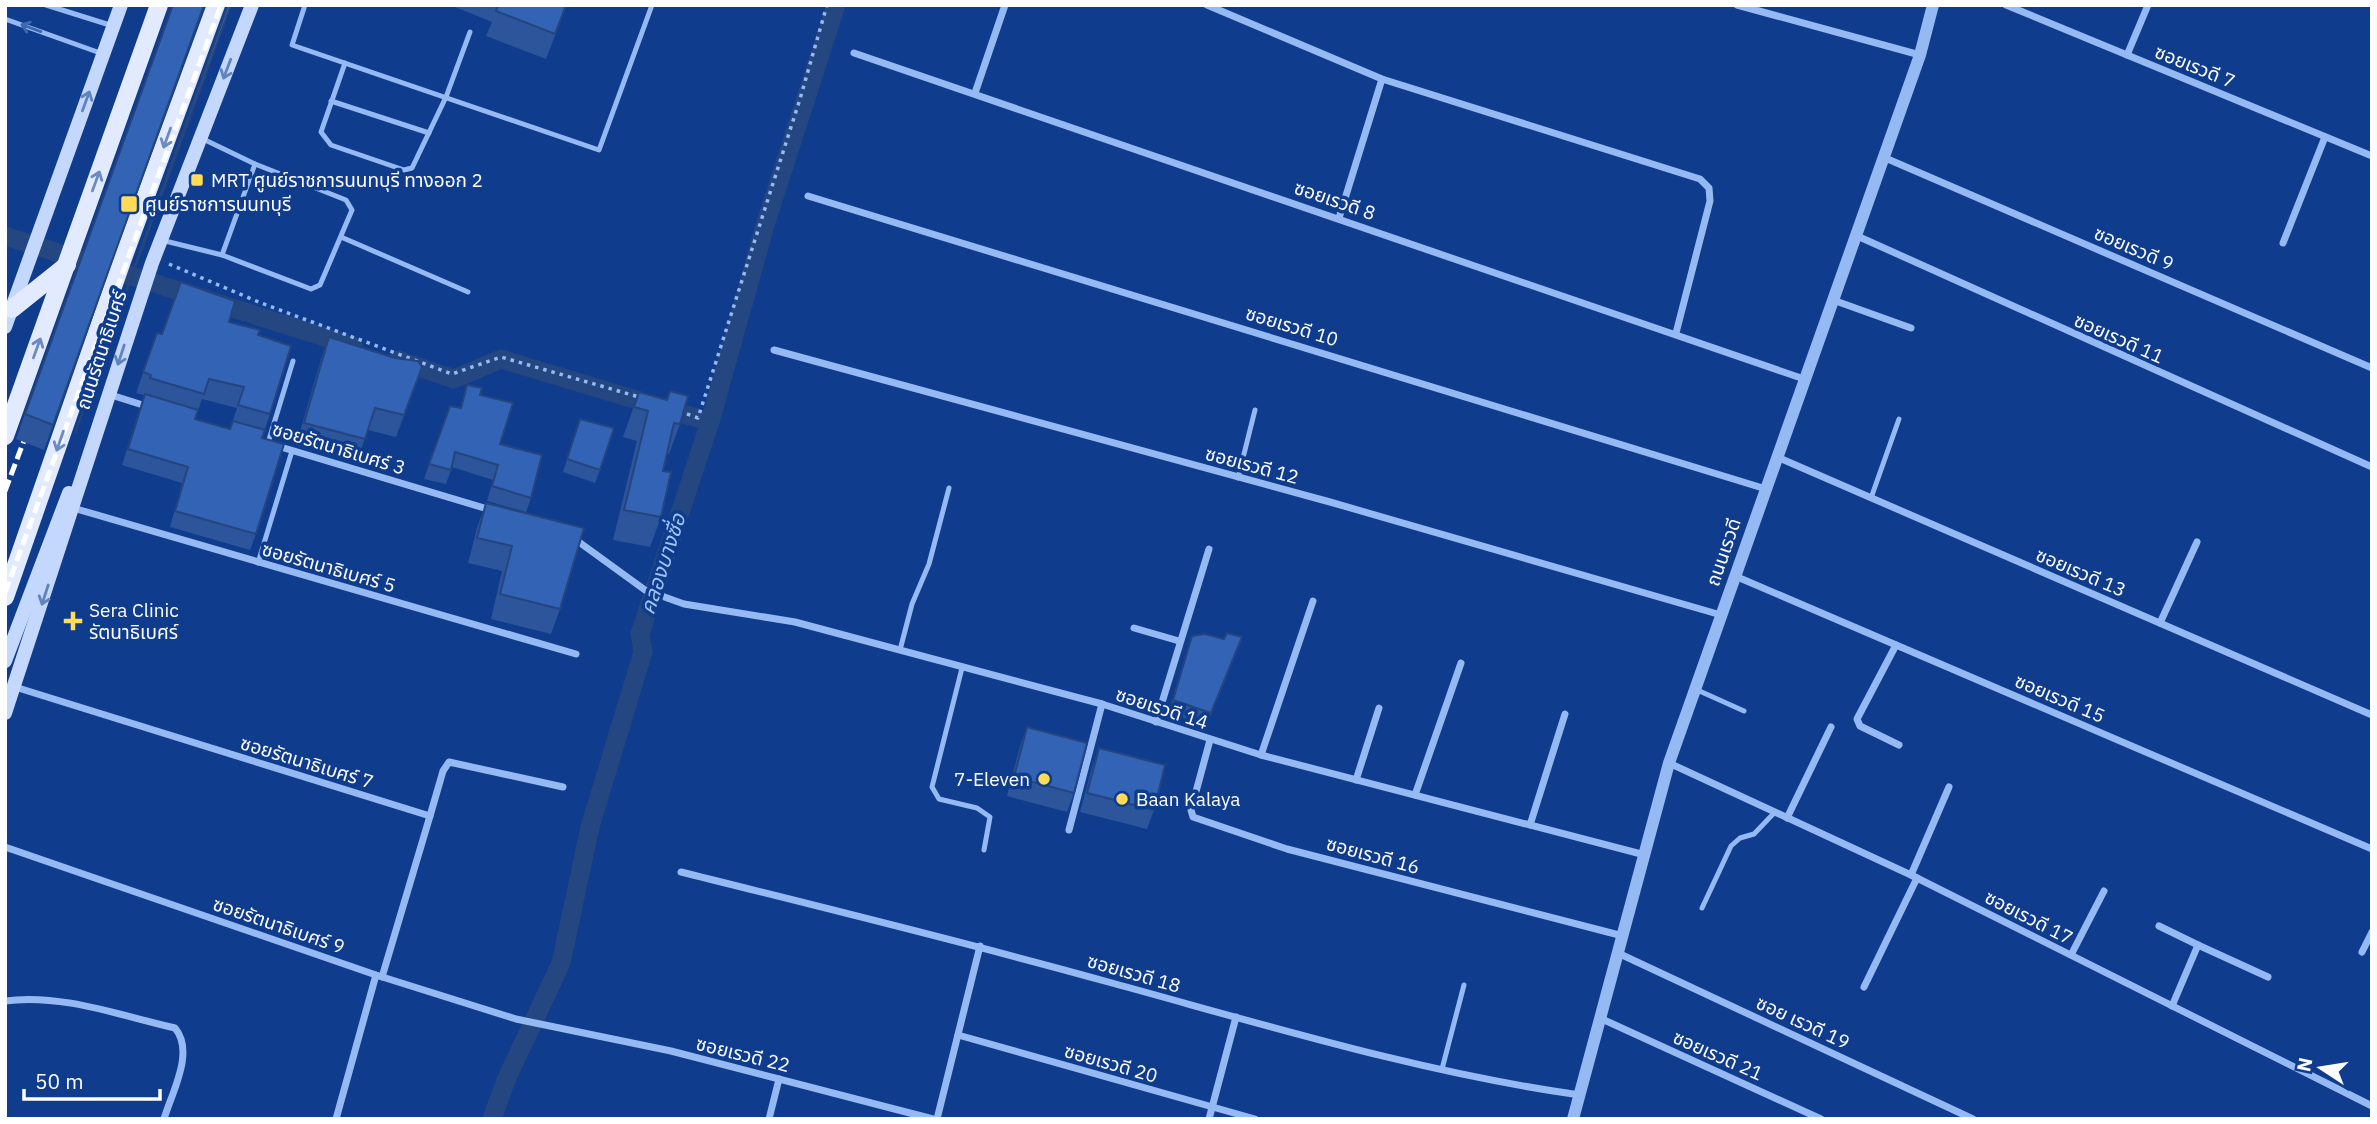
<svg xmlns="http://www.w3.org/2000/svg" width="2377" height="1124" viewBox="0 0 2377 1124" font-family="'IBM Plex Sans','Noto Sans Thai',sans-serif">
<rect width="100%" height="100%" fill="#0f3c8c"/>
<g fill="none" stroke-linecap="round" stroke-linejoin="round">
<g stroke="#244681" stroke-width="19">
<polyline points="5,236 353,346"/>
<polyline points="398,360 454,379 501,359 710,422"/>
<polyline points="492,1119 506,1080 561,963 590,827 643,652 640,634 710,422 766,222 836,5"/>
</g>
<g stroke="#95b9f2" stroke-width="3.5" stroke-dasharray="3.5 5" stroke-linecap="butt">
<polyline points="169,264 261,303 452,374 501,357 639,397"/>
<polyline points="679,411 698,418 800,99 827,5"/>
</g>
<g stroke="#95b9f2" stroke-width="5">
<polyline points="46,5 113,26"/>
<polyline points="305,5 292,45 599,150 652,5"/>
<polyline points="5,19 103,54"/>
<polyline points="345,63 321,132 331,145 404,170 412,168 446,97 470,32"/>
<polyline points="331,101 429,133"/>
<polyline points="341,237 468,292"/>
<polyline points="161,240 222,255 311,289 320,285 352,210 346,200 255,164 203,139"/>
<polyline points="222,255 255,164"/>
<polyline points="268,443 293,361"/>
<polyline points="1238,478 1255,410"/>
<polyline points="1871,498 1899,419"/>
<polyline points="258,563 292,451"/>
<polyline points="900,650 912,604 929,564 949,488"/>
<polyline points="962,668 932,787 939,799 977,808 990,817 984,850"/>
<polyline points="1695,689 1744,711"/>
<polyline points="1702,908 1731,846 1740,838 1754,834 1775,812"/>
<polyline points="1442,1069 1464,985"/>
</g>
<g stroke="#95b9f2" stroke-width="7">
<polyline points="1207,5 1382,79 1700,179 1709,188 1710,201 1676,333"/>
<polyline points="1737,5 1920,55"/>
<polyline points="2006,5 2372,156"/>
<polyline points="854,53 1804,379"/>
<polyline points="2127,55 2148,5"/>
<polyline points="975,93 1005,5"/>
<polyline points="1883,157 2372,368"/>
<polyline points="808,196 1766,489"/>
<polyline points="1339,218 1382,79"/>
<polyline points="1855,235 2372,467"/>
<polyline points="2283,243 2325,137"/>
<polyline points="1833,300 1911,328"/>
<polyline points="774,350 1330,502 1721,615"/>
<polyline points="108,394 149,407"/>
<polyline points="274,445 491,510"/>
<polyline points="1777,457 2372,715"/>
<polyline points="73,508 576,654"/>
<polyline points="572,537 645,590 684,604 795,622 1102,704 1261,755 1645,855"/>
<polyline points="1735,576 2372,849"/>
<polyline points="2160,623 2197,542"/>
<polyline points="1134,628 1179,641"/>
<polyline points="1896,645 1857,719 1860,726 1899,745"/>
<polyline points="15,687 430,816 382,977"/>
<polyline points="1156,722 1209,549"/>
<polyline points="1210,740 1191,810 1193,817 1287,849 1623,936"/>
<polyline points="1261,755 1313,601"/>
<polyline points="1669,763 1911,875 2372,1106"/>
<polyline points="1356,780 1379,708"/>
<polyline points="1415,795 1461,663"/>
<polyline points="430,816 443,771 449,762 563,787"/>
<polyline points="1787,818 1831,727"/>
<polyline points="1530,825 1565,714"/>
<polyline points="1069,830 1102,704"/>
<polyline points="5,847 376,975 516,1019 671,1051 933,1119"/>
<path d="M681,872C825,908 969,943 1112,983C1266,1025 1422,1073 1580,1095"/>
<polyline points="1911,875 1949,787"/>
<polyline points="2159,926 2198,945 2172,1006"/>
<polyline points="2198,945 2268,977"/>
<polyline points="2362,952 2372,932"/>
<polyline points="1620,954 1973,1119"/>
<polyline points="2071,955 2104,891"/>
<polyline points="1864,987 1917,878"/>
<path d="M5,1001C60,993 122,1016 175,1028C195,1052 172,1092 164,1119"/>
<polyline points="1602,1019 1821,1119"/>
<polyline points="958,1035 1255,1119"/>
<polyline points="336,1119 376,975"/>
<polyline points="769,1119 779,1079"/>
<polyline points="937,1119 980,946"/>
<polyline points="1209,1119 1236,1017"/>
</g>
<polyline stroke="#95b9f2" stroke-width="12" points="1573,1119 1669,763 1920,55 1933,5"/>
<g stroke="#c4d8fd" stroke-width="14">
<polyline points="5,327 121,5"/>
<polyline points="5,661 69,493"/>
<polyline points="5,713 152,263 252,5"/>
</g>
<g stroke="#e1eaff" stroke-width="18">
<polyline points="12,309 67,265"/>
<polyline points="5,436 159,5"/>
<polyline points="5,597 122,261 216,5"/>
</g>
<g stroke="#fff" stroke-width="5" stroke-dasharray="12 5" stroke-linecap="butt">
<polyline points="5,491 31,422"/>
<polyline points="5,593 221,5"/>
</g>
</g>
<g fill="#2c559b" fill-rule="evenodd">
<polygon points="173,5 204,5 44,450 16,439"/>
<polygon points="450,5 567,5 546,59 486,36 492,22"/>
<path d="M229,322L258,335L270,414L262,438L256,534L250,550L170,527L182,483L122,465L143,398L144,395L136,393L157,333L162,334ZM202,399L237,408L230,429L195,419Z"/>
<polygon points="329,337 422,367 396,437 368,430 357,461 296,445 321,359"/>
<polygon points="467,385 480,395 500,444 531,498 526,512 487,501 493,480 452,467 446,484 424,479 450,406 460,408"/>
<polygon points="670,391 680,424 669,454 667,454 663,471 661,517 650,547 613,540 637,441 623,437 639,392 666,400"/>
<polygon points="580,419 600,470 595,483 563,472"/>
<polygon points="486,503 560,609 551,634 491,619 502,571 468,563 477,528"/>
<polygon points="1192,636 1224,639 1242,637 1207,725 1168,713"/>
<polygon points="1027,727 1074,793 1067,812 1007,796 1020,746"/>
<polygon points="1099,748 1154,810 1147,829 1080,812 1092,767"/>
</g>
<g fill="#3363b4" stroke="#24457e" stroke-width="2">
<polygon points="173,5 204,5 53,425 25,414"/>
<polygon points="228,5 231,5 75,433"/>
<polygon points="498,5 566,5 555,34 496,11"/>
<polygon points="181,282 235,301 229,322 260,330 258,335 291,346 270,414 238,405 244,387 209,379 204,394 150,378 151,375 143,372 157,333 162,334"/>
<polygon points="329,337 395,358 418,361 422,367 404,415 375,408 365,439 304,423"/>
<polygon points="467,385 482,388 480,395 513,403 500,444 542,455 531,498 492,486 498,465 455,452 451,470 429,464 450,406 461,408"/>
<polygon points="670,391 688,396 680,424 674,423 663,471 671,472 661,517 624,510 648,411 634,407 639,392 667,400"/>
<polygon points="145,394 198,410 195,419 230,429 233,421 265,430 262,438 284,444 256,534 175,511 188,467 128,449"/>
<polygon points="580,419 614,428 600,470 567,459"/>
<polygon points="486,503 584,528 560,609 500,594 512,546 477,538"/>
<polygon points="1227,633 1242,637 1211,713 1173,700 1192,636 1205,634 1224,639"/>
<polygon points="1027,727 1087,743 1074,793 1014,777"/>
<polygon points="1099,748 1165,765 1154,810 1087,793"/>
</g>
<defs><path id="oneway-shaft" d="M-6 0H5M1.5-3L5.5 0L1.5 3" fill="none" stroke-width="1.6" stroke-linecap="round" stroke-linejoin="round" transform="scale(1.75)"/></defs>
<use stroke="#3e68b0" href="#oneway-shaft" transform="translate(31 28) rotate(-160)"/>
<g stroke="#6082bf">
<use href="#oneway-shaft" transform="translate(227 69) rotate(111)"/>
<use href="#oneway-shaft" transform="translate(86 101) rotate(-70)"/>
<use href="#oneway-shaft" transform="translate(121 355) rotate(108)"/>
<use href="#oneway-shaft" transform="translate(45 595) rotate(108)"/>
</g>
<g stroke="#6d8ac0">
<use href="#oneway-shaft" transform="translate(167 138) rotate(110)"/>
<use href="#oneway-shaft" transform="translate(96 181) rotate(-70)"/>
<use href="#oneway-shaft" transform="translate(37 348) rotate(-70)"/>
<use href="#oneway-shaft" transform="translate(60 441) rotate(109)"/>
</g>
<g fill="#ffdb57" stroke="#0f3c8c" stroke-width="2.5">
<rect x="190" y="173" width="14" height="14" rx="3.5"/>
<rect x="120" y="195" width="18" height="18" rx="3.5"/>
<path d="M69.5 610.5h7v7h7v7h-7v7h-7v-7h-7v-7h7z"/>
<circle cx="1044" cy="779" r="7"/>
<circle cx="1122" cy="799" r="7"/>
</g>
<g text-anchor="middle" stroke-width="7" stroke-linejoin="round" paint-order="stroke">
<g font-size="19" fill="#fff" stroke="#0f3c8c">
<text transform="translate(2195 66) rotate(22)" y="7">ซอยเรวดี 7</text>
<text transform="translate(1335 200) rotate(19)" y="7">ซอยเรวดี 8</text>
<text transform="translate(2134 248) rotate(23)" y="7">ซอยเรวดี 9</text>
<text transform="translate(1292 326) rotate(17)" y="7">ซอยเรวดี 10</text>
<text transform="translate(2119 338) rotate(24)" y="7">ซอยเรวดี 11</text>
<text transform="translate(101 350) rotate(-72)" y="7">ถนนรัตนาธิเบศร์</text>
<text transform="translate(339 448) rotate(17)" y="7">ซอยรัตนาธิเบศร์ 3</text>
<text transform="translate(1252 465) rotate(15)" y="7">ซอยเรวดี 12</text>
<text transform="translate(1723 552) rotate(-71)" y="7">ถนนเรวดี</text>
<text transform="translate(329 567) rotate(16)" y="7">ซอยรัตนาธิเบศร์ 5</text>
<text transform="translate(2081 572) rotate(23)" y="7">ซอยเรวดี 13</text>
<text transform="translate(2060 698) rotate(23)" y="7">ซอยเรวดี 15</text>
<text transform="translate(1162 708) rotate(18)" y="7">ซอยเรวดี 14</text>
<text transform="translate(307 762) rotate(17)" y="7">ซอยรัตนาธิเบศร์ 7</text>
<text transform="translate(1373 855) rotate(15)" y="7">ซอยเรวดี 16</text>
<text transform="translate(2029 917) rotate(27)" y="7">ซอยเรวดี 17</text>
<text transform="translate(279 925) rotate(19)" y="7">ซอยรัตนาธิเบศร์ 9</text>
<text transform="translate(1134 973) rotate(16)" y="7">ซอยเรวดี 18</text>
<text transform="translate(1803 1022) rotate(25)" y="7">ซอย เรวดี 19</text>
<text transform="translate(743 1054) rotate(14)" y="7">ซอยเรวดี 22</text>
<text transform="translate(1718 1055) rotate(24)" y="7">ซอยเรวดี 21</text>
<text transform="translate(1111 1063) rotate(16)" y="7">ซอยเรวดี 20</text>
</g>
<g font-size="19" fill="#fff" stroke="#0f3c8c" text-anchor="start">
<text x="211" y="187">MRT ศูนย์ราชการนนทบุรี ทางออก 2</text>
<text x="145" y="211">ศูนย์ราชการนนทบุรี</text>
<text x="89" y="617">Sera Clinic<tspan x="89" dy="22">รัตนาธิเบศร์</tspan></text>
<text x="1030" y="786" text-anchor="end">7-Eleven</text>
<text x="1136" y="806">Baan Kalaya</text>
</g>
<g font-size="21" font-style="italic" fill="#a1c3fa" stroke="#0f3c8c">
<text transform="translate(663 564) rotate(-72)" y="7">คลองบางซื่อ</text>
</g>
</g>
<rect width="2377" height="1124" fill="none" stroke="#ffffff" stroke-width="14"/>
<g transform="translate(2321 1068) rotate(282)" stroke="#0f3c8c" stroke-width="5" paint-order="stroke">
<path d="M0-5L12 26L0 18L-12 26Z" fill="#ffffff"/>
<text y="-10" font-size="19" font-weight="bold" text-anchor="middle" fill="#ffffff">N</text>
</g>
<path d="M24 1089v10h136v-10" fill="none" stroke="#ffffff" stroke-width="3.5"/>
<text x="35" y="1089" font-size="21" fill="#ffffff" stroke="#0f3c8c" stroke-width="5" paint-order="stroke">50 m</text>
</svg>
